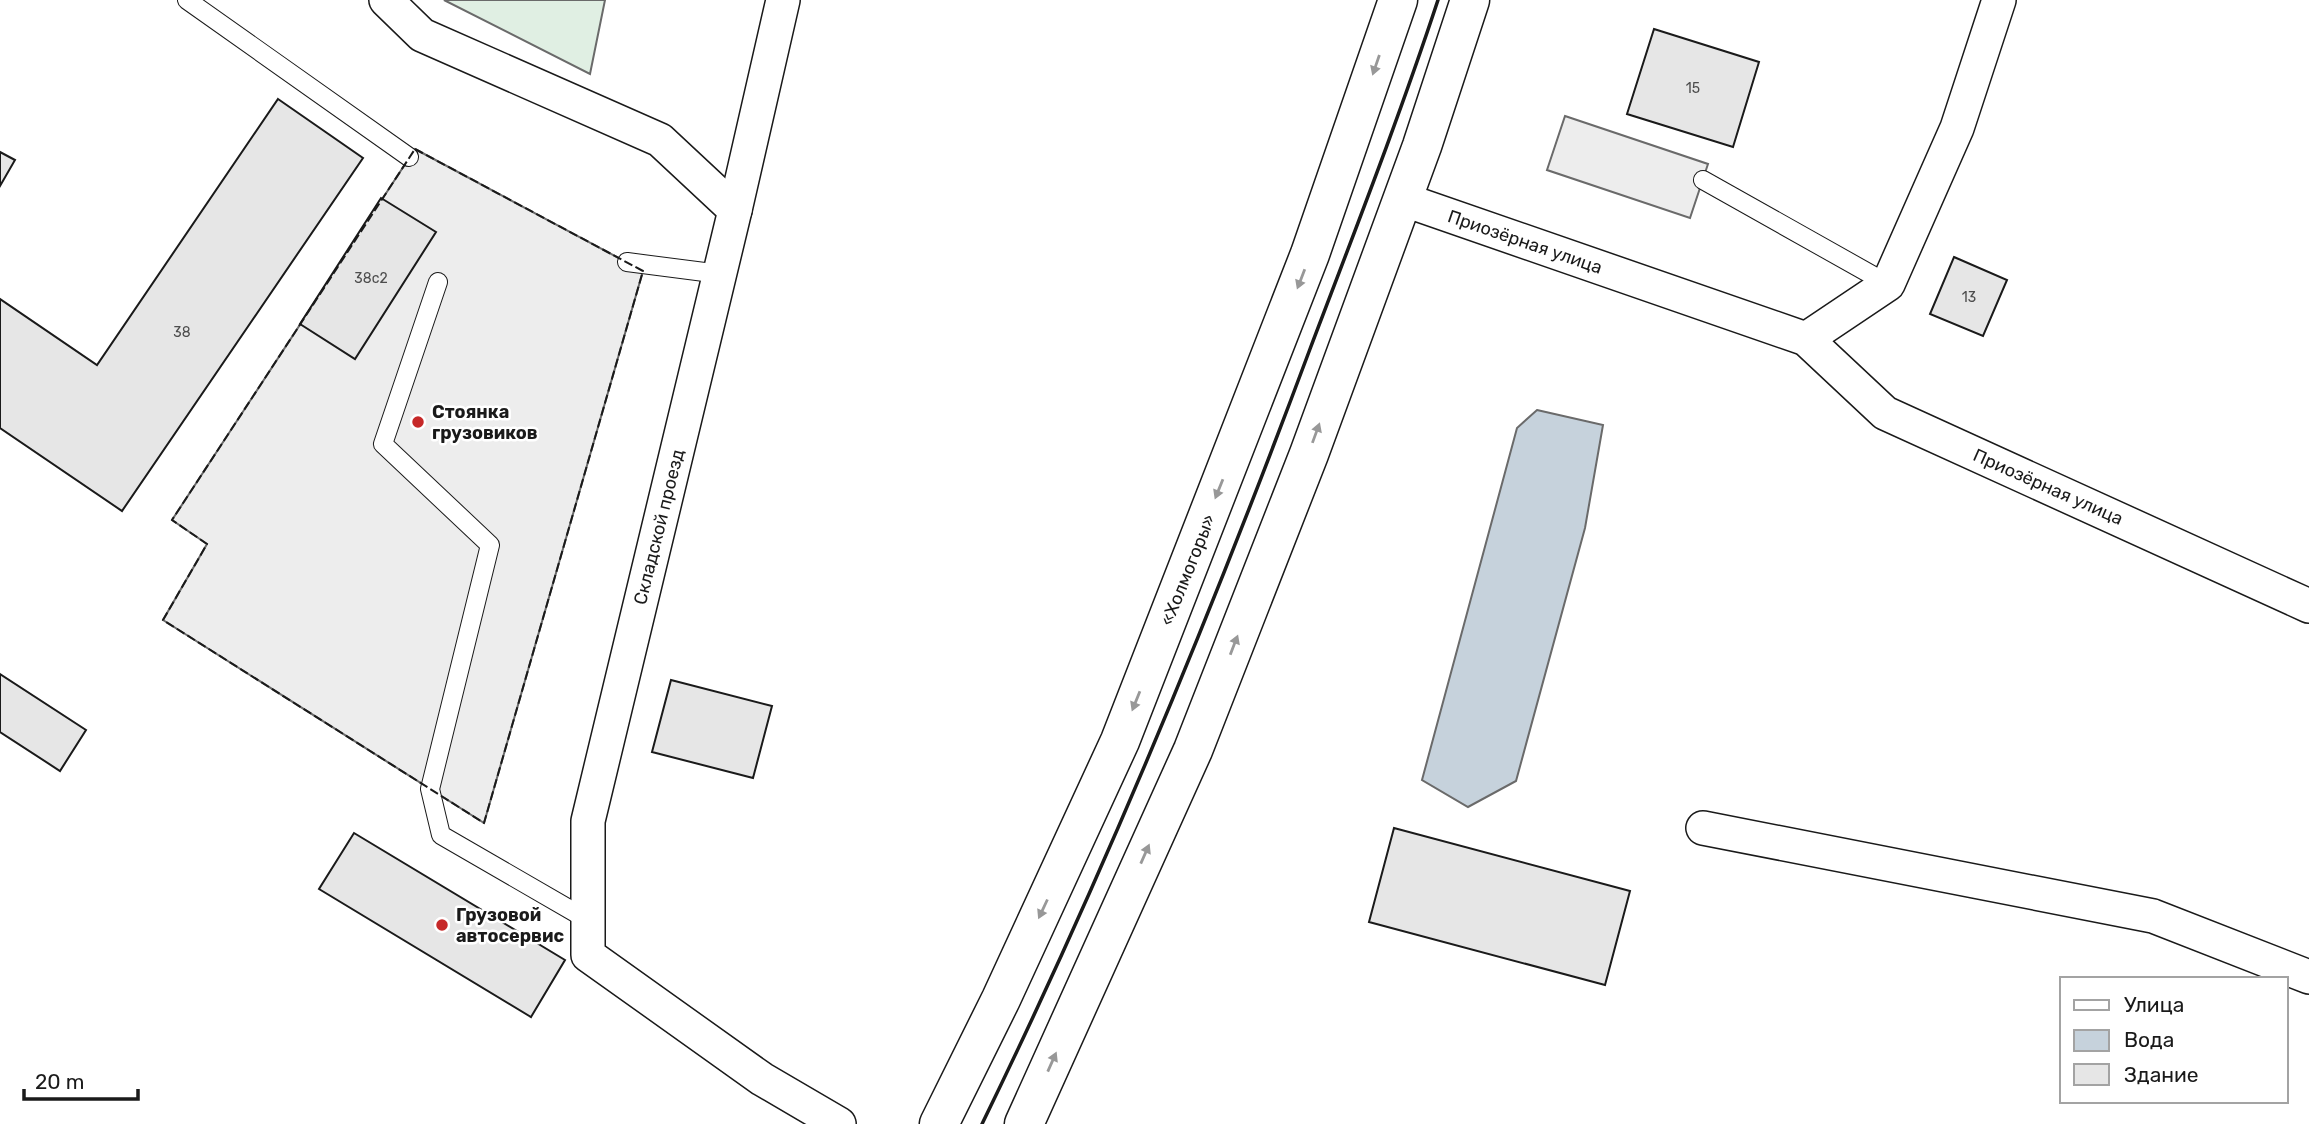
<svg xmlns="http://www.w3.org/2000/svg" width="2309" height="1124" viewBox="0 0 2309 1124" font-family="Rubik,sans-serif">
<rect width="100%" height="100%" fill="#fff"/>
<polygon fill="#e0efe3" stroke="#6a6a6a" stroke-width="2" points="444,0 605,0 590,74"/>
<g fill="#ededed" stroke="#6a6a6a" stroke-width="2">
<polygon points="1565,116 1708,164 1690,218 1547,170"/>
<polygon points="415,149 643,271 484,823 163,620 207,544 172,520"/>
</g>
<polygon fill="#c6d2dc" stroke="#6a6a6a" stroke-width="2" points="1537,410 1603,425 1585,528 1516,781 1468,807 1422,780 1517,428"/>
<g fill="#e6e6e6" stroke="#1a1a1a" stroke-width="2">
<polygon points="1654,29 1759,62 1733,147 1627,114"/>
<polygon points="278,99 363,158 122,511 0,428 0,299 97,365"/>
<polygon points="0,152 15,160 0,186"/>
<polygon points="381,198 436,232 355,359 300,324"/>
<polygon points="1954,257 2007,280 1983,336 1930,314"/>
<polygon points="0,674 86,730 60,771 0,732"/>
<polygon points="671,680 772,706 753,778 652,752"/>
<polygon points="1394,828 1630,891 1605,985 1369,922"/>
<polygon points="354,833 565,960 531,1017 319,889"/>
</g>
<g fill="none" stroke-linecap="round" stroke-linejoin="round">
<defs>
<g id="lane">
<polyline points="187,0 409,157"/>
<polyline points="1703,180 1888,284"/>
<polyline points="627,262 720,274"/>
<polyline points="438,282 383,444 490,545 430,789 441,835 588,920"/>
</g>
<g id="street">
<polyline points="386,0 422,35 660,140 735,210 588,821 588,955 762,1079 839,1124"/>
<polyline points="1402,199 1806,339 1885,413 2309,606"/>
<polyline points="735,210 783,0"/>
<polyline points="1806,339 1888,284 1957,128 1999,0"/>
<polyline points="1703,828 2153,916 2309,977"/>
</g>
<g id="highway">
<polyline points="939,1124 1001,999 1120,741 1310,254 1398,0"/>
<polyline points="1024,1124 1193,750 1309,454 1422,146 1470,0"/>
</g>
</defs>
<use href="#lane" stroke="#1a1a1a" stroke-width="20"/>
<use href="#street" stroke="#1a1a1a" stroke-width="36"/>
<use href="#highway" stroke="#1a1a1a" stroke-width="41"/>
<use href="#lane" stroke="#fff" stroke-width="18"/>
<use href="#street" stroke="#fff" stroke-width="33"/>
<use href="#highway" stroke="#fff" stroke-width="38"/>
<polygon stroke="#1a1a1a" stroke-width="2" stroke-dasharray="9 3.5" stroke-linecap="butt" points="415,149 643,271 484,823 163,620 207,544 172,520"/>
<path stroke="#1a1a1a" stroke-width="3.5" d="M982,1124C1105,872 1212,612 1310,349C1354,233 1399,118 1438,0"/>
</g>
<defs><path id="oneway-solid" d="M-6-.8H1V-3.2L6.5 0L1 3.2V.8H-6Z" transform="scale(1.75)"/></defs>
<g fill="#989898">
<use href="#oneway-solid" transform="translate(1376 65) rotate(109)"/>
<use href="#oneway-solid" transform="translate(1301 279) rotate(111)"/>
<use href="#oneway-solid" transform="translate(1316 433) rotate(-70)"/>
<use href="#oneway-solid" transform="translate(1219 489) rotate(112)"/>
<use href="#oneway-solid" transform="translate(1234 645) rotate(-69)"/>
<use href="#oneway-solid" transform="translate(1136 701) rotate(112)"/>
<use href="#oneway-solid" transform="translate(1145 854) rotate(-66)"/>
<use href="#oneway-solid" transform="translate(1043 909) rotate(115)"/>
<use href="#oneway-solid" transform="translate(1052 1062) rotate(-66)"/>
</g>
<g fill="#c62828" stroke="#fff" stroke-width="2.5">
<circle cx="418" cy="422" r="7"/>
<circle cx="442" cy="925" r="7"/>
</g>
<g text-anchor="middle" stroke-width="5" stroke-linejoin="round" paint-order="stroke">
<g font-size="14" fill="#4d4d4d">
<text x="1693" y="93">15</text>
<text x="371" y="283">38с2</text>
<text x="1969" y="302">13</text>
<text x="182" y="337">38</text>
</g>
<g font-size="18" fill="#1a1a1a" stroke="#fff">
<text transform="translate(1525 242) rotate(19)" y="6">Приозёрная улица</text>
<text transform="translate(2048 487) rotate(24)" y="6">Приозёрная улица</text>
<text transform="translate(659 527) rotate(-76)" y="6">Складской проезд</text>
<text transform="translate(1188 570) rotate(-68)" y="6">«Холмогоры»</text>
</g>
<g font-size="18" font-weight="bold" fill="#1a1a1a" stroke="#fff" text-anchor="start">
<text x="432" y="418">Стоянка<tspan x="432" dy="21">грузовиков</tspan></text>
<text x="456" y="921">Грузовой<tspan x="456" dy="21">автосервис</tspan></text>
</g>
</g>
<rect x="2060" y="977" width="228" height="126" fill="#ffffff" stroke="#a3a3a3" stroke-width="2"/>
<rect x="2074" y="1000" width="35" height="10" fill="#ffffff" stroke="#a3a3a3" stroke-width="2"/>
<text x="2124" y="1012" font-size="21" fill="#1a1a1a">Улица</text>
<rect x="2074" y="1030" width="35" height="21" fill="#c6d2dc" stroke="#a3a3a3" stroke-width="2"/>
<text x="2124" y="1047" font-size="21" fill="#1a1a1a">Вода</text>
<rect x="2074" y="1064" width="35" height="21" fill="#e6e6e6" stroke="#a3a3a3" stroke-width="2"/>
<text x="2124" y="1082" font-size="21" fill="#1a1a1a">Здание</text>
<path d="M24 1089v10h114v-10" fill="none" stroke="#1a1a1a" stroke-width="3.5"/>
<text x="35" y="1089" font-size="21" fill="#1a1a1a" stroke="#ffffff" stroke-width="5" paint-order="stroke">20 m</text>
</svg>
